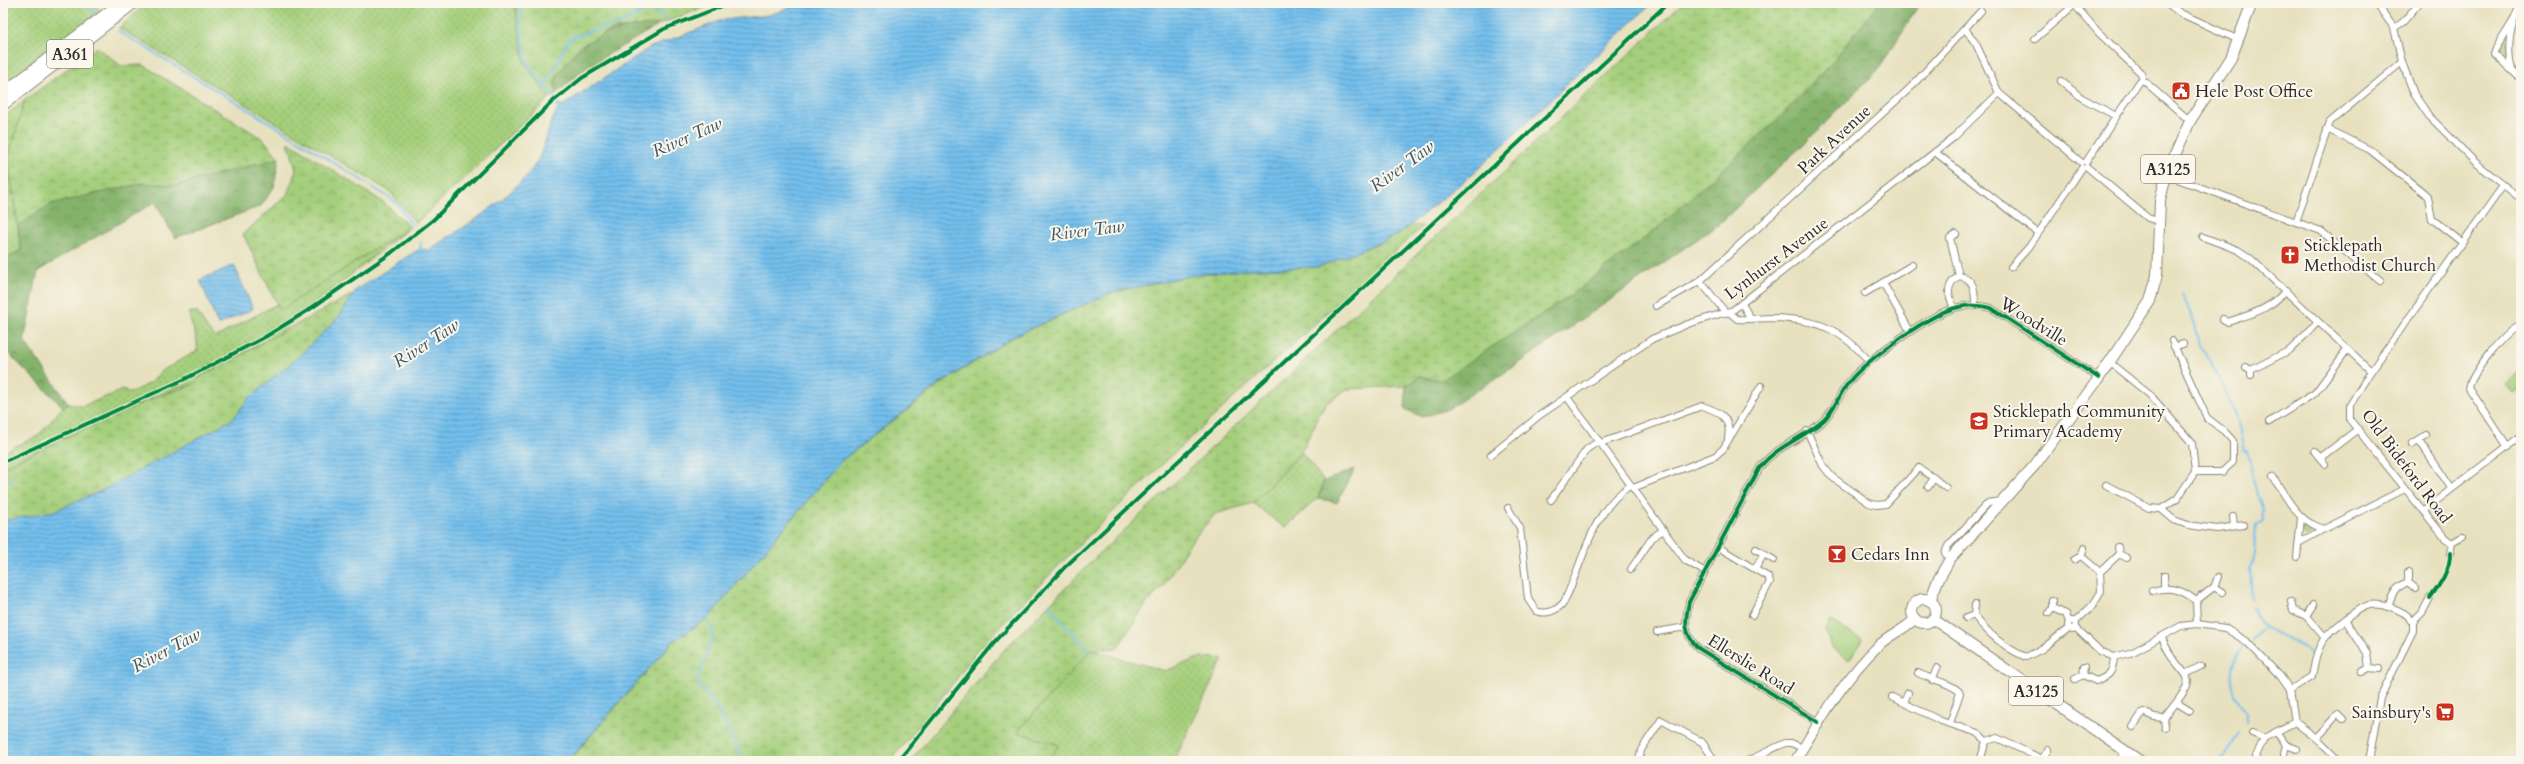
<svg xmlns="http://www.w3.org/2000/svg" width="2524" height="764" viewBox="0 0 2524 764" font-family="Cardo,serif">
<defs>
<pattern id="grass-dots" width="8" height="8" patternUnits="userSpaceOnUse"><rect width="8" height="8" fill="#a5cf7b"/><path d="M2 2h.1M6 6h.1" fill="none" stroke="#8eb26a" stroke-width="1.8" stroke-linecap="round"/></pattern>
<pattern id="forest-crowns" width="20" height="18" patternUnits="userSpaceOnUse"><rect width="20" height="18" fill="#84b26b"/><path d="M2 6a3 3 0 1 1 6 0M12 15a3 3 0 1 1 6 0" fill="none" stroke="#6c9158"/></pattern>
<pattern id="wetland-marsh" width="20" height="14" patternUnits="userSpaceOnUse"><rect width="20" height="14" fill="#a5cf7b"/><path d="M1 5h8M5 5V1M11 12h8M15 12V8" fill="none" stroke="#8eb26a"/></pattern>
<pattern id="water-rules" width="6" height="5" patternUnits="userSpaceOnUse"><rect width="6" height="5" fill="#73bfed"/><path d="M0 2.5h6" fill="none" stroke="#5f9bc0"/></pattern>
</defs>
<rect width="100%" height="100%" fill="#fbf7ec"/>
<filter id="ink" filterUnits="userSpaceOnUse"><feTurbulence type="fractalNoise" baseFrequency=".025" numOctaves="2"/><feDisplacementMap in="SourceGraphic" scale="8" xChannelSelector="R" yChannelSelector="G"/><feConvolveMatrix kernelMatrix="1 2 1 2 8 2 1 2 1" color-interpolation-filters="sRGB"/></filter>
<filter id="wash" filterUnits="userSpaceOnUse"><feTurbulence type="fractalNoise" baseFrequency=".012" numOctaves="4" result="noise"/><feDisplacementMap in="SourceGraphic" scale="16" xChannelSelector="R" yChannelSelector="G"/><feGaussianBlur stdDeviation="0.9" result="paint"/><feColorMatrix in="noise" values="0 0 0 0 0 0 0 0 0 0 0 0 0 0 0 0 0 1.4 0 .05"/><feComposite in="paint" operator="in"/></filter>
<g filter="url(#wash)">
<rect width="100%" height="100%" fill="#e7e1bf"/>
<g fill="url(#grass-dots)" stroke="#687d53">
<polygon points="3,3 92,3 101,11 10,83 3,80"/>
<polygon points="147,3 515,3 524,61 550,98 416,223 389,191 119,28"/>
<polygon points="2504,39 2507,41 2508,61 2506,62 2496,52"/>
<polygon points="25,100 8,159 21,251 3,259 3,118"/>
<path d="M410,227L277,335L201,376L198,383L178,388L144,402L3,467V452L38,436L63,407L69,404L83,406L125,389L126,392H132L153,381L161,371L197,351C200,339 187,318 190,312H197L208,330L216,337L277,304L280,309Z"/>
<polygon points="1301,452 1324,481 1318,498 1285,528 1253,503"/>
<circle cx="2307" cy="531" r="5"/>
<polygon points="1091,650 1165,671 1201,657 1223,659 1174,761 1048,761 1058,745 1017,732"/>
</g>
<g fill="url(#forest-crowns)" stroke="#586e4b">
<polygon points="1879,3 1920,3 1879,69 1808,140 1719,224 1515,366 1448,409 1422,417 1405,409 1406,386 1419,376 1441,380 1570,296 1661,225 1779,118 1834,60"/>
<path d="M660,24L587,67L558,92L554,84C573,37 615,26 660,24Z"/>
<polygon points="279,158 274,187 261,206 175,238 155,202 38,271 24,341 69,404 63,407 3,348 3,259 21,251 18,224 50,204 143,183 176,185"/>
<polygon points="1355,469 1337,503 1318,498 1324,481"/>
</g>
<g fill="url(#wetland-marsh)" stroke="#687d53">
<polygon points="515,3 716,3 660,24 614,29 580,46 558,74 554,84 558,92 550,98 524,61"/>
<polygon points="1683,3 1879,3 1834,60 1779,118 1661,225 1570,296 1441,380 1419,376 1406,386 1347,389 1325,404 1301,452 1253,503 1215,514 1191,542 1162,588 1147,603 1117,648 1091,650 1017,732 1059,745 1048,761 910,761 1003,651 1093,560"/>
<polygon points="97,47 121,66 143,65 263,139 279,158 176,185 143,183 50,204 18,226 8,159 25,100"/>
<polygon points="288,142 383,202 410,227 280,310 243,234 287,195 296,170"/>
<path d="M581,150L3,623V467C55,443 106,418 159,396C171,391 198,387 201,376L429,253Z"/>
<path d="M1410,225L1423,226C1282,355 1137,481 1006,620C964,665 930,715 890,761H569L673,641L708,618L840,462L939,385L1015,336L1095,300L1015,335L223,761L387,450L1193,275L1253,269L1319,267L1398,235Z"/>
</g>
<g fill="#a5cf7b" stroke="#687d53">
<polygon points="2521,368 2521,388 2513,394 2505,385"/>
<polygon points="1831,621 1862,640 1849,660 1831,647 1825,630"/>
</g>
<g fill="url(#water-rules)" stroke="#4f758c">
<path d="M802,3H1652L1478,169L1398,235L1319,267L1253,269L1193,275L1113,292L1014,336L938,385L840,462L708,618L673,641L568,761H3V521L54,511L101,491L233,419L248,399L297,358L339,317L356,290L408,256L420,249L429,250C466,225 509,201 535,165C547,147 546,126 559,108L556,105L559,103L562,106L649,48L722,20L769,15Z"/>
<polygon points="234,265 253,309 218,325 200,280"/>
</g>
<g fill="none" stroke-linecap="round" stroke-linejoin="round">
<g stroke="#73bfed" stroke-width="2">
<polyline points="83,3 95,13"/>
<path d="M520,3C521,25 520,48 530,67C538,81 550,92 559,105"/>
<polyline points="118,31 303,143 390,198 399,206 412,225"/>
<polyline points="545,85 570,38 606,26 623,23 647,10 660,14 668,20"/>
<polyline points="420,250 421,243"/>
<polyline points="2182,294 2195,324 2200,345 2221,382 2237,418 2244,451 2247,450 2257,495 2263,509 2262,521 2256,525 2254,553 2250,569 2252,599"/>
<polyline points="3,484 13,478"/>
<polyline points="1049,604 1064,624 1089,650"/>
<polyline points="2252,607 2264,627 2252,640"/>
<polyline points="708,618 713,635 697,682 717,708 744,761"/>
<polyline points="2264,627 2305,648 2309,654"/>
<path d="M2244,648C2230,660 2229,676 2235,694C2237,700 2243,706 2246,713L2245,723"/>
<polyline points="2219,761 2226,755 2238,733"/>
</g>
</g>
</g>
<g filter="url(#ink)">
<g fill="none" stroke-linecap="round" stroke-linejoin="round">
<defs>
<g id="minor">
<polyline points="2073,3 2098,32 2141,73 2143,80 2190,121"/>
<polyline points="2167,3 2180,13 2239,40"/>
<polyline points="2376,3 2394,28 2402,62 2414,94 2429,116 2475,162 2521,199"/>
<polyline points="2513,21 2493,53 2521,79"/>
<polyline points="2394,28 2403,22 2419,3"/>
<polyline points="1966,30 1976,44 1999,93 2081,162"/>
<polyline points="2035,39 2074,5"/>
<path d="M2512,70C2506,48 2510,24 2521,4"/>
<polyline points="2061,81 2082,98 2116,116"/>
<polyline points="2327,129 2370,150 2424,193 2428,197 2432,219 2463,243"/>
<polyline points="1935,152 2038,233"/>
<polyline points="2086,162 2140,81 2143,80"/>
<polyline points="2087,167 2148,218 2158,221"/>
<polyline points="2166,175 2321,231 2380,281"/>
<polyline points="2296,222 2330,122 2402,62"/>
<polyline points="1956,234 1950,238 1959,276"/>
<polyline points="2203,237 2238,250 2250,258 2371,371"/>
<polyline points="2011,267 2029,247 2082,168"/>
<polyline points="1700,281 1726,313"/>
<polyline points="1883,283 1910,331"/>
<polyline points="1865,293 1912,265"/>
<polyline points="1742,304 1751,319"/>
<polyline points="1656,306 1700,281 1910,88 1981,11"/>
<path d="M1954,308C1948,295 1945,285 1959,276C1974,278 1975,290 1975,304"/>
<path d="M1729,312L1737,319C1749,320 1760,318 1771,318C1816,319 1839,327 1869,361"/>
<path d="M2223,319L2228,322C2251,314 2270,310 2286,290"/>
<polyline points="2172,341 2207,418 2224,431 2233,441 2233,462 2222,472 2195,472"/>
<polyline points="2174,347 2183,344"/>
<polyline points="2109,362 2150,395 2192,443 2195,472 2177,499 2161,509"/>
<polyline points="2246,367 2251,370 2251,375"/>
<polyline points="2251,370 2290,350 2318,322"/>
<polyline points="1567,397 1685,560 1705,572"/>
<polyline points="2269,422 2315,393 2347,350"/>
<polyline points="1807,431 1823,466 1832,477 1869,503 1876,505 1886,504 1919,468 1934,478 1928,487"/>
<polyline points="2419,440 2451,488"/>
<path d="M1601,443L1702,406C1719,411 1732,418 1728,438"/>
<polyline points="2412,444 2426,435"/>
<path d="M2508,447L2469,388C2472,373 2506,329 2521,325"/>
<polyline points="2315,452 2325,464"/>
<polyline points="1491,455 1540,415 1652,339 1688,324 1733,310 1953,138 1999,93"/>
<polyline points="2320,458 2358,429"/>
<path d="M2273,477C2287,498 2298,523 2324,529L2405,489"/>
<polyline points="1934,478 1946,488"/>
<polyline points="2106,485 2149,508 2161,509 2174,520 2188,525 2217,529 2244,525"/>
<polyline points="1633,488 1715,456 1723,449 1761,386"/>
<polyline points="1551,500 1587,449 1599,441"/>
<path d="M1508,508L1520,528L1528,599L1536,611C1546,615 1557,611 1564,602C1584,561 1590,512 1631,485"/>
<polyline points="2423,511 2521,436"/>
<polyline points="2233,517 2234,526"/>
<polyline points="2300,542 2324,529"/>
<polyline points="2452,543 2445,538 2350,420 2350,405 2371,371 2503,186"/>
<polyline points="2452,543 2462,537"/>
<polyline points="1718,547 1768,577 1770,582 1752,615"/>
<polyline points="2118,547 2119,554 2127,558"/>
<polyline points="1756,549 1764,554"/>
<polyline points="2450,553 2452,543"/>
<polyline points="2297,557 2301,518"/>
<polyline points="1950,559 1945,553 1948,546 1988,503 2002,501"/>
<polyline points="2074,560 2081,556 2084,548"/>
<polyline points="1631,569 1652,538 1663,530"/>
<polyline points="1755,569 1764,554 1774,560"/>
<polyline points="2100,572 2119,554"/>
<polyline points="2164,575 2164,588"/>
<polyline points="2408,582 2408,572"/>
<polyline points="2214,587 2222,592"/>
<path d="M2152,591C2170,586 2182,589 2196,601L2197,624"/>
<polyline points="2196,601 2214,587 2218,577"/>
<polyline points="2291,602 2293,610 2306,616"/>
<path d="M1975,605L1974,615C1987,633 2006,649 2026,657L2042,649L2069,628"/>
<polyline points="2313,605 2306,616 2325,638"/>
<path d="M2388,607C2393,594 2394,588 2408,582L2416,589"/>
<polyline points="2052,608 2066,614 2069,622"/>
<polyline points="2049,613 2052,608 2052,601"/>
<polyline points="1966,618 1974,615"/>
<polyline points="2346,621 2367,653 2369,668 2362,672"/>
<circle cx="2072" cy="625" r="4"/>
<polyline points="2075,622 2093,605 2101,592 2100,572 2081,556"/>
<polyline points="2075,627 2100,651 2114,657 2133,652 2181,626 2197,624 2225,628 2247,642 2281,677 2290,690 2295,722 2316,738 2335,757 2343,761"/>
<polyline points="1657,632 1686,627"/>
<polyline points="2369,668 2379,669"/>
<path d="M1918,673C1929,679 1955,684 1960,693L1950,723"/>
<polyline points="2187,673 2201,666"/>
<path d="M2083,675L2096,681C2110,676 2113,672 2114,657"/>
<polyline points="2075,679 2083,675 2084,667"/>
<polyline points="1932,680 1937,668"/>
<path d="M2290,690L2312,676C2315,663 2316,649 2325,638C2331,631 2354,611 2363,607C2377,600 2405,609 2413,622"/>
<polyline points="1892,697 1941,721 1978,733 1986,741 1980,761"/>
<polyline points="1904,702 1908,693"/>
<polyline points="2177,703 2190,711"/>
<polyline points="2164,718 2165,727"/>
<path d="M1818,722L1698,648C1683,633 1685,621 1689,602L1760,467C1778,445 1804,438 1824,420C1835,409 1839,394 1849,382C1865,361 1930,314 1955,308C1968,304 1979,305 1991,308L2099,378"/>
<path d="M2133,727L2143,712L2154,717L2164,718C2208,665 2181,686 2162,638"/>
<polyline points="2252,733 2264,738"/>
<polyline points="2277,733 2286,745 2284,754"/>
<polyline points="2316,738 2338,714 2343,719"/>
<polyline points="1986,741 1997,738 2042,759 2041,761"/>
<polyline points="2286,745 2297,749"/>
<polyline points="2042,759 2048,750"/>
<polyline points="1639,761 1641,750 1661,720 1702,742 1715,761"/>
<polyline points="1747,761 1785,743 1791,743 1803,748"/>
<polyline points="2120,761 2124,750"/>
<polyline points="2254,761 2264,738 2295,722"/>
<polyline points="2369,761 2380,698 2413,631 2413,622 2422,613 2430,598"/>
</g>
<path id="secondary" d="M1795,761C1820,721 1843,680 1878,646C1889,635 1904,630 1915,619"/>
<g id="primary">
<polyline points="3,93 120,3"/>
<polyline points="3,105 134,3"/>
<circle cx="1924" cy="611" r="12"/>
<polyline points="1930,601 1938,580 1950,559 2035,465 2099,378 2150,301 2157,275 2160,201 2166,175 2190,121 2231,58 2252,3"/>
<polyline points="1933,619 2140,761"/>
</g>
</defs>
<use href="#minor" stroke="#898675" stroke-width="8"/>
<use href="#secondary" stroke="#898675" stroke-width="11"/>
<use href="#primary" stroke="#898675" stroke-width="12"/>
<use href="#minor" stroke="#fff" stroke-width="6"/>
<use href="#secondary" stroke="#fff" stroke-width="9"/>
<use href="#primary" stroke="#fff" stroke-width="10"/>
<defs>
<g id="cycleway">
<polyline points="3,462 185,379 265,337 307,311 391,253 433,220 551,103 582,78 664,29 730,3"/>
<path d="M2430,598C2439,587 2451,568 2450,553"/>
<path d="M1818,722L1698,648C1683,633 1685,621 1689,602L1760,467C1778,445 1804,438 1824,420C1835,409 1839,394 1849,382C1865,361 1930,314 1955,308C1968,304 1979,305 1991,308L2099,378"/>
<polyline points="898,761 995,642 1065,567 1668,3"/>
</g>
</defs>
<use href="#cycleway" stroke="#fbf7ec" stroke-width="6"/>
<use href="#cycleway" stroke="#00873e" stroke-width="4"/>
</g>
</g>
<defs>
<symbol id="civic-square" viewBox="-11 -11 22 22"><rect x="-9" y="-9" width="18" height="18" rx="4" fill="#c8321e" stroke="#fbf7ec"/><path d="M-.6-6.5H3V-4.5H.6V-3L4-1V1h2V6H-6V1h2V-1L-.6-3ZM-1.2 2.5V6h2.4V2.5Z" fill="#fff"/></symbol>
<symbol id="church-square" viewBox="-11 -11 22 22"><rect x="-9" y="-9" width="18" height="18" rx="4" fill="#c8321e" stroke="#fbf7ec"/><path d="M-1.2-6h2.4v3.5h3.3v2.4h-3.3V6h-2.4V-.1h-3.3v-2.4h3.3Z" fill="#fff"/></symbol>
<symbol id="school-square" viewBox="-11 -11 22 22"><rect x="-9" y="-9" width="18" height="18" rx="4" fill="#c8321e" stroke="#fbf7ec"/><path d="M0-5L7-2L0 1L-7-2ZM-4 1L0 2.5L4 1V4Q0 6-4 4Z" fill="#fff"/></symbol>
<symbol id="bar-square" viewBox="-11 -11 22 22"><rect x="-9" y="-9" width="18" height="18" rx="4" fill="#c8321e" stroke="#fbf7ec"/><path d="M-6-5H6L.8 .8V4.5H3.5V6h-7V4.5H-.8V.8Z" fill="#fff"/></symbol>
<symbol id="supermarket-square" viewBox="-11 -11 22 22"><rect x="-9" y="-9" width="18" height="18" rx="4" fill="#c8321e" stroke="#fbf7ec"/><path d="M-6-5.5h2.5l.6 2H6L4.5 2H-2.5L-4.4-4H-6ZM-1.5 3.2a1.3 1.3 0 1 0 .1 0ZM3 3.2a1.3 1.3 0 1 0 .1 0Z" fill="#fff"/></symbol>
</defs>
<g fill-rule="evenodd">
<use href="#civic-square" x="2170" y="80" width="22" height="22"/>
<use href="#church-square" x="2279" y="244" width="22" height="22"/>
<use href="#school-square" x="1968" y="410" width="22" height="22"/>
<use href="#bar-square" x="1826" y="543" width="22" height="22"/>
<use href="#supermarket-square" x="2434" y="701" width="22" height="22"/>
</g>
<g text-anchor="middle" stroke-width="4" stroke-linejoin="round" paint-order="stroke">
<g fill="#fbf7ec" stroke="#696865" stroke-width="1">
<rect x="47" y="40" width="46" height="28" rx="3"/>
<rect x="2141" y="155" width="54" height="28" rx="3"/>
<rect x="2009" y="677" width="54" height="28" rx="3"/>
</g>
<g font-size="16" font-weight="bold" fill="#2b2b2b">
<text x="70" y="60">A361</text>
<text x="2168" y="175">A3125</text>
<text x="2036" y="697">A3125</text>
</g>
<g font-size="17" fill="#2b2b2b" stroke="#fbf7ec" text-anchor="start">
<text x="2195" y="97">Hele Post Office</text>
<text x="2304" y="251">Sticklepath<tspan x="2304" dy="20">Methodist Church</tspan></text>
<text x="1993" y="417">Sticklepath Community<tspan x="1993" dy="20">Primary Academy</tspan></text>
<text x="1851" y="560">Cedars Inn</text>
<text x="2431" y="718" text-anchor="end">Sainsbury's</text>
</g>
<g font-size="17" fill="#2b2b2b" stroke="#fbf7ec">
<text transform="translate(1834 139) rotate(-43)" y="6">Park Avenue</text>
<text transform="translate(1776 258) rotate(-37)" y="6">Lynhurst Avenue</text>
<text transform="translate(2034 321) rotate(32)" y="6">Woodville</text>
<text transform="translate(2407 466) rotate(53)" y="6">Old Bideford Road</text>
<text transform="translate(1751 664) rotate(32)" y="6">Ellerslie Road</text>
</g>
<g font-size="18" font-style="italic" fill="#415765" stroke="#fbf7ec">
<text transform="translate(687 137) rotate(-24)" y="6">River Taw</text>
<text transform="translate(1402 166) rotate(-36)" y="6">River Taw</text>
<text transform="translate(1087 230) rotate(-7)" y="6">River Taw</text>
<text transform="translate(426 343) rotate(-33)" y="6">River Taw</text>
<text transform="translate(166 650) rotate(-28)" y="6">River Taw</text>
</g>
</g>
<rect width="2524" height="764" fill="none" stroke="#fbf7ec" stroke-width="16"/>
</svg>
